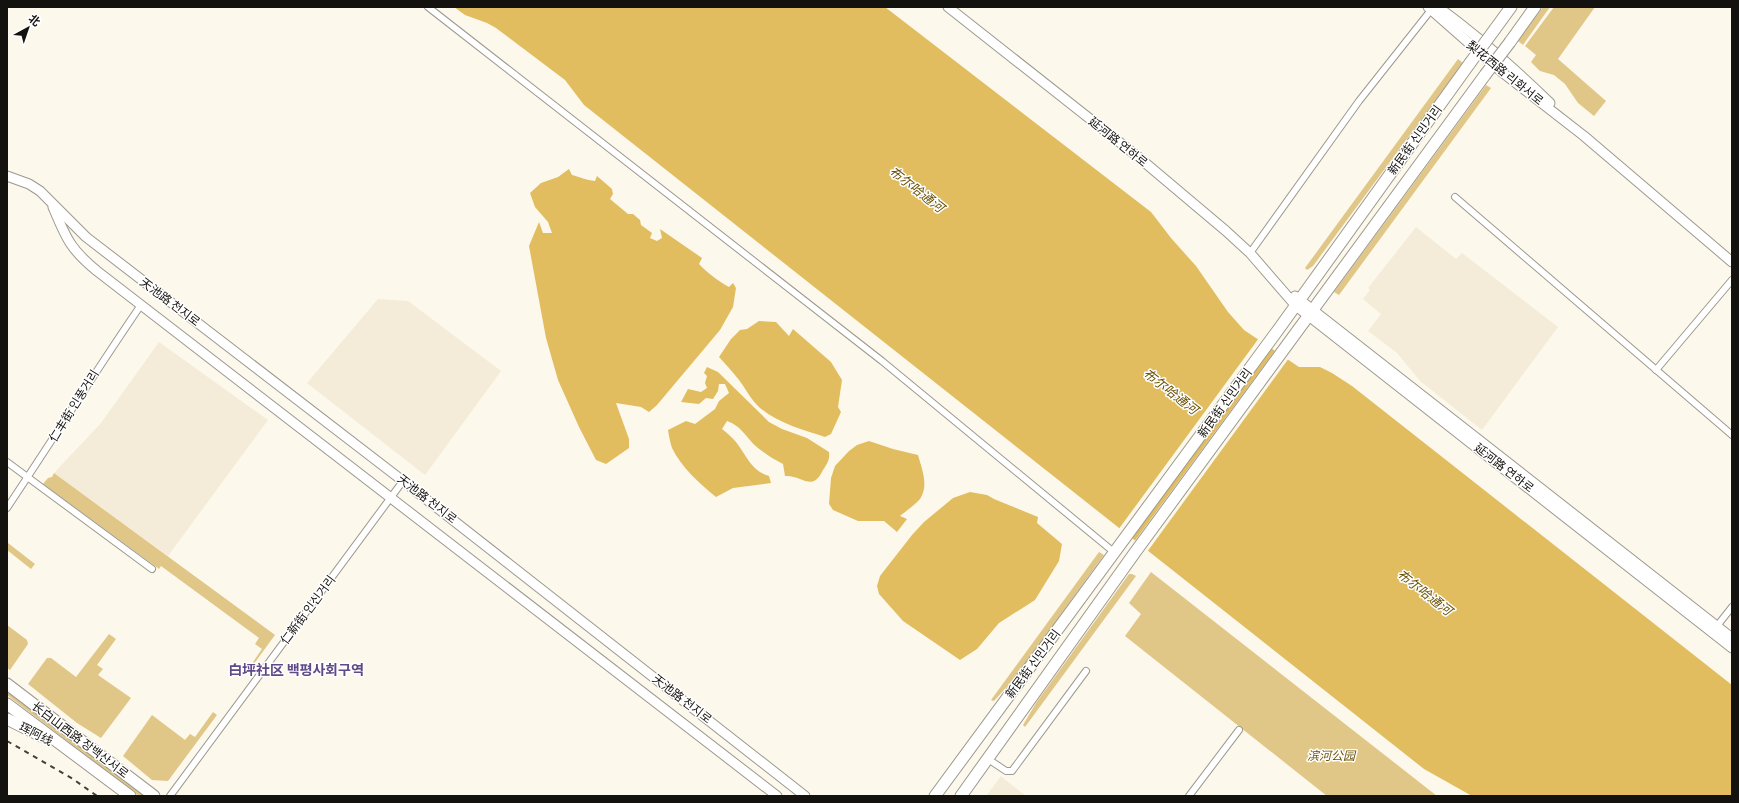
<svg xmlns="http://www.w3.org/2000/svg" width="1739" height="803" viewBox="0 0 1739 803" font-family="'Crimson Pro','Noto Sans SC','Noto Sans KR',serif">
<rect width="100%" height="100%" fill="#fdf8ec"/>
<g fill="#f4ecd9">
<polygon points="1416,227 1456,259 1462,253 1558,327 1482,430 1420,381 1397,353 1368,331 1381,314 1363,299 1370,290 1368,288"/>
<polygon points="378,299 408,301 501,371 425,475 307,383"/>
<polygon points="159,342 268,420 168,556 54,473 101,423"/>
<polygon points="1001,776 1003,778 1026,796 986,796"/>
</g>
<g fill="#e1c787">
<polygon points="1543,7 1550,7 1523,45 1518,41"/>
<polygon points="1554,7 1595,7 1558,59 1606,101 1594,116 1578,103 1565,84 1554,75 1540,71 1531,62 1536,55 1525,46"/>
<polygon points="1458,59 1463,63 1313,266 1307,270 1305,268"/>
<polygon points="1486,85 1491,88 1339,295 1334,292"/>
<polygon points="54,473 275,635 248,672 246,672 262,649 255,644 259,638 161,566 159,569 43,484 48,478 52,477"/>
<polygon points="8,543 35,564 31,569 7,550"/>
<polygon points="1099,552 1104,555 1013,680 994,701 991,700"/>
<polygon points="1151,572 1437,796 1327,796 1125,636 1141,614 1129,603"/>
<polygon points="1129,574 1132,574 1136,576 1025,727 1023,725 1036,703"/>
<polygon points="7,625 27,640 28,644 10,670 7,668"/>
<polygon points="109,634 116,639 97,665 103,669 98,675 131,698 101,738 77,723 28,684 47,658 51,658 76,677"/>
<polygon points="7,692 146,796 139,796 7,695"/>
<polygon points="213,712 217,715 168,781 152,780 123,756 152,715 185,740 190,734 195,737"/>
</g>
<g fill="#e1bd60">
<polygon points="454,7 885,7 1151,212 1171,238 1196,266 1228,312 1244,330 1299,367 1320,367 1332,373 1352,386 1732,685 1732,796 1472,796 1424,769 584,105 565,80 496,28 487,23 465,15"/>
<path d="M569,169L572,175C580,177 586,180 595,181L597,176L612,189L613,194L610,199L628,214H633L640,220L641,225L652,233L650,238L657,241L662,238L660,229L702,258L699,264C706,272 720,282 729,287L733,283L736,288L733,307L720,330L657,405L649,412L641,407L616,403L629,439V448L606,464L596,460L579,427L558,380L546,338L529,246L539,222L543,233H552L548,222L535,207L530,193L541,183L558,177Z"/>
<path d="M759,321L776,322L789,336L793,329L831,362L842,380L838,407L841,412L831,434L825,437C803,430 778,423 760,408C751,400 746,389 739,380C733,372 726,365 719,357L731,339L740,330L747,329Z"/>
<path d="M707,367L718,372L769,422L782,429L807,438L829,452C830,460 827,464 823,470C812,493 803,475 785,476L783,464C776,460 768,456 762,451C747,441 744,427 727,421L722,429C727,433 732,437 736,442C747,456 751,471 769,476L771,483L733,488L716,497C700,484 681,467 672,448C670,442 669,436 668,430L686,421L695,424L715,409L719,401L729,393L725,384H719L718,391L713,399L706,398L699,404L681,402L688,389L701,392L707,388L705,383L707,376L704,373Z"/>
<path d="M869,441L893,449L918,455C922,469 929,486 920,499C915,505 906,511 900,516L907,519L897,532L884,521H858L833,510L829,504L831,478L835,466L849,451L857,445Z"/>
<polygon points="970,492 987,495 994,499 1038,517 1037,523 1062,544 1059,561 1035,600 999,623 977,649 960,660 903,621 879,594 877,586 880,576 912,535 924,522 953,498"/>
</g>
<g fill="#fdf8ec">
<polygon points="1259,338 1272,347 1131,540 1118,530"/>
<polygon points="1276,349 1289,358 1147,552 1134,542"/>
</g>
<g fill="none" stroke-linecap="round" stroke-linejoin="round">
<defs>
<g id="street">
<polyline points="428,7 882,361 1115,553"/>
<polyline points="1455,197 1732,435"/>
<polyline points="1250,253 1359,101 1431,10"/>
<polyline points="1656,370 1732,280"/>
<polyline points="7,462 152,569"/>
<path d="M7,508C52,441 95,372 141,305"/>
<polyline points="1717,626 1732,607"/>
<polyline points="988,759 1006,771 1012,771 1086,671"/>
<polyline points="170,796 403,481"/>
<polyline points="1189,796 1239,730"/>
</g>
<g id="secondary">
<polyline points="948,7 1137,156 1226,231 1250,253 1296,306 1732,648"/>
<polyline points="1428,7 1503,73 1584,136 1732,262"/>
<path d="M1438,7C1479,37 1514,68 1550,103"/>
<polyline points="7,176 29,184 40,191 86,237 403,481 805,796"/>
<path d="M53,207C66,238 70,249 97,271L777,796"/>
<polyline points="1295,296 1732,638"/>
</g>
<g id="highway">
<polyline points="1495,29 1511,7"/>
<polyline points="1510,42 1535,7"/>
<polyline points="7,684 154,796"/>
<polyline points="7,704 130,796"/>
<polyline points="7,719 41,736"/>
<polyline points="935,796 1278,330 1470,63"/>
<polyline points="961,796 1136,551 1485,75"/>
</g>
</defs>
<use href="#street" stroke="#9d998e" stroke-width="8"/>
<use href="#secondary" stroke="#9d998e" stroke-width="11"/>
<use href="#highway" stroke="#9d998e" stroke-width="13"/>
<use href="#street" stroke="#fff" stroke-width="6"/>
<use href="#secondary" stroke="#fff" stroke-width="9"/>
<use href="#highway" stroke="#fff" stroke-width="11"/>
<polyline stroke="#43403b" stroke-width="2" stroke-dasharray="5 5" stroke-linecap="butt" points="7,741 73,779 97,796"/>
<defs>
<g id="highway-bridge">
<polyline points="1470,63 1495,29"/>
<polyline points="1485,75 1510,42"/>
</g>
</defs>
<use href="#highway-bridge" stroke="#9d998e" stroke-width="13" stroke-linecap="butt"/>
<use href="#highway-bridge" stroke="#fff" stroke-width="11"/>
</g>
<g text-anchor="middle" stroke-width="3" stroke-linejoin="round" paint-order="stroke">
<g font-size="12" fill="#14120e" stroke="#fff">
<text transform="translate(1505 73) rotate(39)" y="4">梨花西路 리화서로</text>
<text transform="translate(1415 140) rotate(-54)" y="4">新民街 신민거리</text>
<text transform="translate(1118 142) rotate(39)" y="4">延河路 연하로</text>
<text transform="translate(170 302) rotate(37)" y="4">天池路 천지로</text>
<text transform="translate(1225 403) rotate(-54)" y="4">新民街 신민거리</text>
<text transform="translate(74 406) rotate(-58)" y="4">仁丰街 인풍거리</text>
<text transform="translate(1504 468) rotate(38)" y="4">延河路 연하로</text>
<text transform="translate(427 499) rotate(38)" y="4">天池路 천지로</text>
<text transform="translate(308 610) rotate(-53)" y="4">仁新街 인신거리</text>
<text transform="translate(1033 664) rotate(-53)" y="4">新民街 신민거리</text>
<text transform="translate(682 699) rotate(38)" y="4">天池路 천지로</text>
<text transform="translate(36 734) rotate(27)" y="4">珲阿线</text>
<text transform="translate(80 740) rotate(37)" y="4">长白山西路 장백산서로</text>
</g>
<g font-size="12" font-style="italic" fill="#6b5309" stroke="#fff">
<text x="1331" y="760">滨河公园</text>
</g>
<g font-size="13" font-style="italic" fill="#6b5308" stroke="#fff">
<text transform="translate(917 189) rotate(38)" y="5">布尔哈通河</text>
<text transform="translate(1171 391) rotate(38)" y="5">布尔哈通河</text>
<text transform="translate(1425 592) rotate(38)" y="5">布尔哈通河</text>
</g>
<g font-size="14" font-weight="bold" fill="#5f4987" stroke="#fff">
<text x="296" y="675">白坪社区 백평사회구역</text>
</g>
</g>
<rect width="1739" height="803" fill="none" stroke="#14120e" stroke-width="16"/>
<g transform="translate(28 28) rotate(40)" stroke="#ffffff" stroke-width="3" paint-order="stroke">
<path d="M0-3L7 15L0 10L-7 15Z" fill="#14120e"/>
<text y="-6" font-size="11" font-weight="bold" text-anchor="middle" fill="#14120e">北</text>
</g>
</svg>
